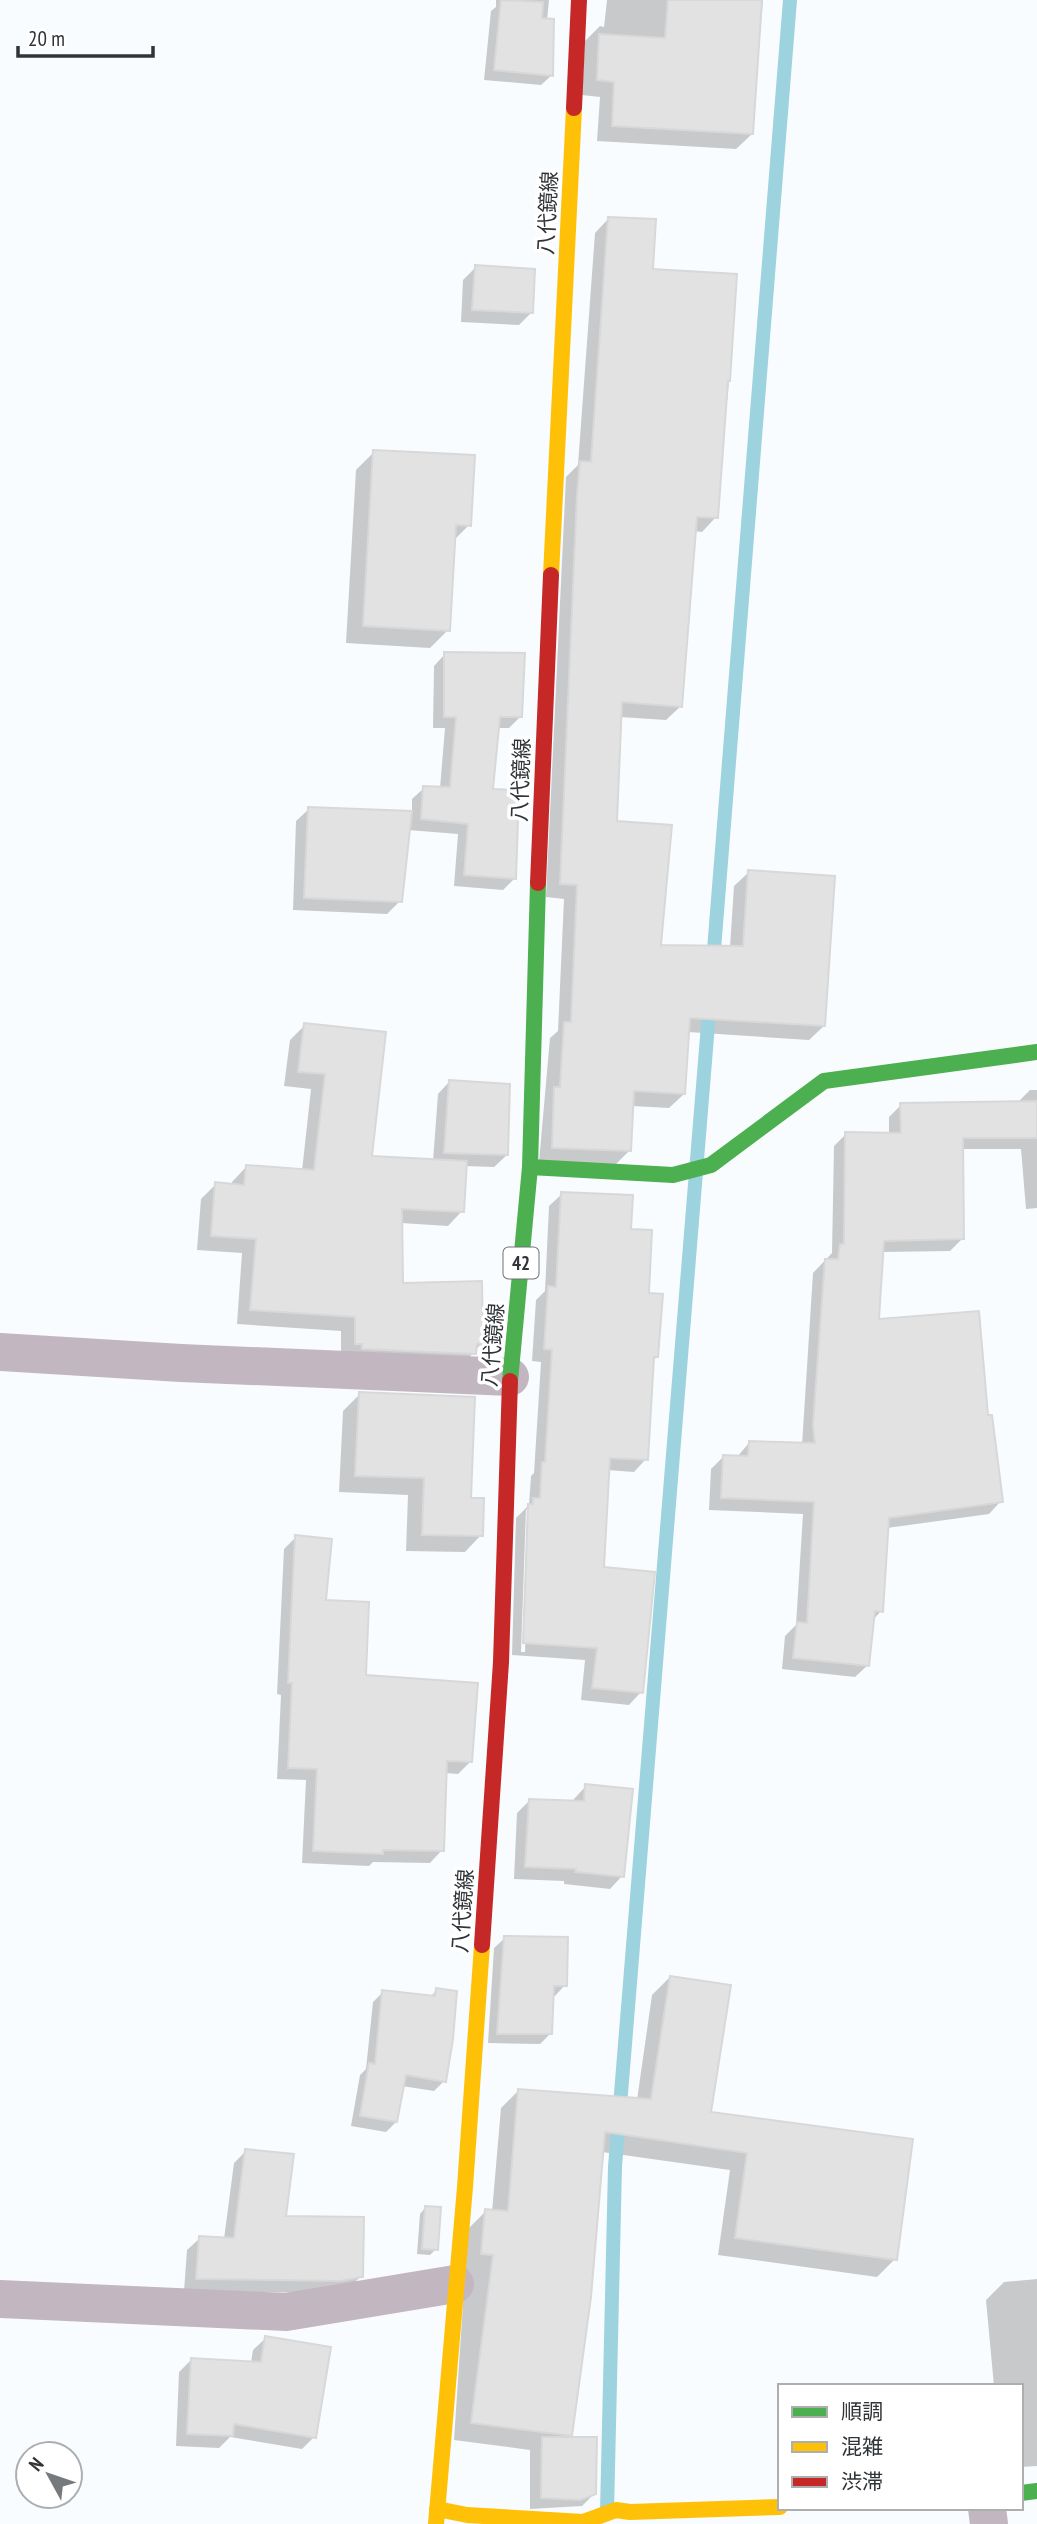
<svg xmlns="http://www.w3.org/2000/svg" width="1037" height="2524" viewBox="0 0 1037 2524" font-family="'PT Sans Narrow','Noto Sans JP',sans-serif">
<rect width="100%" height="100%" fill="#f9fcfe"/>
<g fill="#0003" fill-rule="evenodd">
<polygon points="496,0 549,0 547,20 554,21 552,75 541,85 484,80 491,11 496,7"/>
<polygon points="607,0 763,0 752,134 736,149 597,141 600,97 582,95 585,41 600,26 604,27"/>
<polygon points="609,218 651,271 729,381 716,517 702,532 694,531 681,706 666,720 620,717 615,822 659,946 730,947 734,886 749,872 824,1026 809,1040 688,1032 684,1094 669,1108 632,1106 629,1151 615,1165 539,1162 550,1038 558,1031 564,899 546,897 566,477 578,465 595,233"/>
<polygon points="476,267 531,313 519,325 461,322 463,280"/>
<polygon points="374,452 469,525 454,540 448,630 430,648 346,643 356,470"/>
<polygon points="445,654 521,716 509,728 497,728 491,790 514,879 503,890 454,886 458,834 408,830 400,901 387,914 293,910 296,821 309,809 412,813 412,799 424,788 440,788 445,728 433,728 434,666"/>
<polygon points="305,1025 370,1158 433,1161 438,1094 450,1081 507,1155 494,1167 465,1166 462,1211 448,1226 401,1223 402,1285 481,1344 460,1368 341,1358 341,1331 237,1324 242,1253 197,1250 201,1199 216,1184 231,1185 232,1182 246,1167 302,1171 311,1089 284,1086 290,1040"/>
<polygon points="1030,1090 1037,1090 1037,1208 1026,1209 1021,1149 961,1149 962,1239 950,1251 882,1252 877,1321 986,1417 1001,1501 989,1514 887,1528 881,1611 873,1620 868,1665 855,1677 782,1669 785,1636 796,1625 803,1514 709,1510 711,1469 723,1457 737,1457 749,1443 802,1445 813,1273 832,1253 834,1146 846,1134 889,1134 889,1117 901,1105 1017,1103"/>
<path d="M562,1194L629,1230L647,1295L657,1357L652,1361L646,1459L634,1472L607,1470L602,1569L641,1692L629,1705L581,1700L585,1660L512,1655L516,1518L529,1505L531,1476L534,1473L541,1362L532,1361L536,1300L545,1291L549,1206ZM530,1507L525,1652H521L526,1510Z"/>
<polygon points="360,1394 469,1500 481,1535 465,1552 406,1551 408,1495 339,1492 343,1411"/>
<polygon points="296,1537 324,1602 364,1677 470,1762 458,1774 445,1773 442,1850 430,1863 373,1862 369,1866 302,1863 306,1780 277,1779 281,1695 277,1694 284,1549"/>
<polygon points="586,1786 622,1876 610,1889 564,1884 564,1881 514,1879 517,1813 529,1801 573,1802 574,1799"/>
<polygon points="505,1938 565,1985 555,1996 552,1996 550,2034 540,2044 488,2043 494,1948"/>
<polygon points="670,1977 709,2113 895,2259 877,2277 718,2255 730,2170 602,2152 570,2435 566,2439 595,2493 582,2506 530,2509 530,2450 454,2440 468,2229 486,2211 492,2212 501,2108 519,2090 637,2100 652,1995"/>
<polygon points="437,1990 444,2081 434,2091 402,2086 396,2122 386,2132 351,2126 360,2075 366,2069 373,2002 383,1992 429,1998"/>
<polygon points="246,2151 284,2217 361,2276 348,2289 326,2293 184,2291 187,2250 200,2238 224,2239 234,2163"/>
<polygon points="425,2208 436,2249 430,2255 417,2254 420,2214"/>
<polygon points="1037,2279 1037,2466 1021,2467 1021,2386 994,2386 986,2300 1004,2282"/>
<polygon points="266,2338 314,2437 302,2449 230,2437 219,2448 176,2446 179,2372 191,2360 251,2363 253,2350"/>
</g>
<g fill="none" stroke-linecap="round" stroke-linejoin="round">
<g stroke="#9dd3de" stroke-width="14">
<polyline points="713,962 790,0"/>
<polyline points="607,2512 615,2167 710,1000"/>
</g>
</g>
<g fill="#e2e2e2" stroke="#d8d8d8" stroke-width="2">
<polygon points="501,0 543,2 542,18 554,19 553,76 494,70"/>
<polygon points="668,0 762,0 753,134 612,126 614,82 597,80 599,34 665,38"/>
<polygon points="608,217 656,219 653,269 737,274 730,381 728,381 718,518 697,517 682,707 622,702 617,821 672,825 661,945 743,946 748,870 835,876 825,1026 690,1018 685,1094 634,1091 631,1151 552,1148 554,1087 560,1087 564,1022 571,1022 577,885 560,884 577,495 580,461 591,462"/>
<polygon points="475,265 535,269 533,313 472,310"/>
<polygon points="373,450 475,455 471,526 456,525 450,631 363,626"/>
<polygon points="444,652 525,653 522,717 500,717 493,789 519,790 516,879 464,875 468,824 421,819 423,786 450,787 456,717 444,717"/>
<polygon points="308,807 412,811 402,902 304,898"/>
<polygon points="304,1023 386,1032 372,1156 467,1161 464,1212 402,1209 403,1283 482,1281 483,1345 477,1344 476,1354 362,1349 362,1344 355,1344 355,1317 250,1310 256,1239 211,1236 215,1182 244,1185 246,1165 314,1170 325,1074 298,1072"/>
<polygon points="449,1080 510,1084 508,1155 444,1153"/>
<polygon points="1037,1101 1037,1138 963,1138 964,1239 884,1241 879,1319 979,1311 988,1415 992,1415 1003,1502 889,1518 883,1612 875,1611 869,1666 793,1658 797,1622 807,1623 814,1502 721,1498 723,1455 748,1456 749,1441 815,1443 813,1425 825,1259 838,1259 840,1244 844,1244 845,1132 901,1133 900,1103"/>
<polygon points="561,1192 633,1195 631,1229 652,1230 649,1293 663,1294 658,1357 654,1357 648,1460 610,1458 604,1567 655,1572 643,1693 592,1688 597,1648 523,1643 528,1504 533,1504 533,1498 540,1498 542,1462 545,1462 552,1350 544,1349 548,1286 556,1287"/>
<polygon points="359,1392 475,1397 471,1498 484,1498 483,1536 422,1535 424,1478 355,1476"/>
<polygon points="295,1535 332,1539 326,1600 369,1602 366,1675 478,1683 472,1762 447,1761 444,1851 383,1850 383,1854 313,1851 317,1769 288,1768 292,1683 288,1683"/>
<polygon points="585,1784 633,1789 624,1877 575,1872 576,1869 525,1867 529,1799 584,1801"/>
<polygon points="504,1936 568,1937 567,1986 554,1986 552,2034 497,2034"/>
<polygon points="670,1976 731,1985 711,2112 913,2139 897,2260 735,2238 747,2153 605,2132 591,2297 572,2436 471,2423 493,2255 481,2254 485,2209 508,2211 518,2089 651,2099"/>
<polygon points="436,1988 457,1991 453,2039 446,2082 406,2075 397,2122 360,2116 369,2063 375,2064 382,1990 435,1996"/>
<polygon points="245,2149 294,2154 286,2216 364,2217 363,2277 340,2281 196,2279 199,2236 234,2238"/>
<polygon points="425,2206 441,2207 438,2250 422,2249"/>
<polygon points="265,2336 331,2347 316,2438 234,2424 233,2436 187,2434 191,2358 261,2362"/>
<polygon points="542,2437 597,2437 596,2494 580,2500 541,2498"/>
</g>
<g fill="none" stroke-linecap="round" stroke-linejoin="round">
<g stroke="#c2b7c1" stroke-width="38">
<polyline points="0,1352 181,1363 510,1377"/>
<polyline points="0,2299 286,2312 455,2284"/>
<polyline points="987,2508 989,2524"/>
</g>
<g stroke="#4caf50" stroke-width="16">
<polyline points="530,1167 673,1175 711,1165 824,1081 1037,1052"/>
<polyline points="510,1381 530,1167 538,883"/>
<polyline points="1021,2493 1037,2491"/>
</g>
<g stroke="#ffc107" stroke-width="16">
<polyline points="551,575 574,108"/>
<polyline points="437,2509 467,2515 583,2522 616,2510 630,2512 780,2507"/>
<polyline points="436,2524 465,2187 482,1945"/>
</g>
<g stroke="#c62828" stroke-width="16">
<polyline points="574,108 579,0"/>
<polyline points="538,883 551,575"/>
<polyline points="482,1945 501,1662 510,1381"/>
</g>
</g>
<g text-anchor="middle" stroke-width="7" stroke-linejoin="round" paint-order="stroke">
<rect fill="#fff" stroke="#6e7173" stroke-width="2" x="503.5" y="1247.5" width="35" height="31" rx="5"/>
<g font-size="19" font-weight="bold" fill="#303437">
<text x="521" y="1270">42</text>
</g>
<g font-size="21" fill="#303437" stroke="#fff">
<text transform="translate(548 213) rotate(-87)" y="7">八代鏡線</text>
<text transform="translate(521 780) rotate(-88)" y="7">八代鏡線</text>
<text transform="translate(493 1345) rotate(-85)" y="7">八代鏡線</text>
<text transform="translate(463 1911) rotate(-86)" y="7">八代鏡線</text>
</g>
</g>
<rect x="778" y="2384" width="245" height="126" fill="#ffffff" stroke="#acaeaf" stroke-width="2"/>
<rect x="792" y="2407" width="35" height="10" fill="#4caf50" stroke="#acaeaf" stroke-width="2"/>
<text x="841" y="2419" font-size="21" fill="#303437">順調</text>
<rect x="792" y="2442" width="35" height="10" fill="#ffc107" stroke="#acaeaf" stroke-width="2"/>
<text x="841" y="2454" font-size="21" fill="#303437">混雑</text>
<rect x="792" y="2477" width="35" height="10" fill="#c62828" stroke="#acaeaf" stroke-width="2"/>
<text x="841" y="2489" font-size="21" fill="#303437">渋滞</text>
<g transform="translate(49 2475) rotate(310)"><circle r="33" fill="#ffffff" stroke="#acaeaf" stroke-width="2"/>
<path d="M0-5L12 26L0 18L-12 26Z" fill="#767a7d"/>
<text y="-10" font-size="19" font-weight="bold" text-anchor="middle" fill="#303437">N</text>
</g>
<path d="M18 46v10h135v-10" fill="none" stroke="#303437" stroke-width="3.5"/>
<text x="28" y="46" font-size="21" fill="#303437" stroke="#ffffff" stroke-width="5" paint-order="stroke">20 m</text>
</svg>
